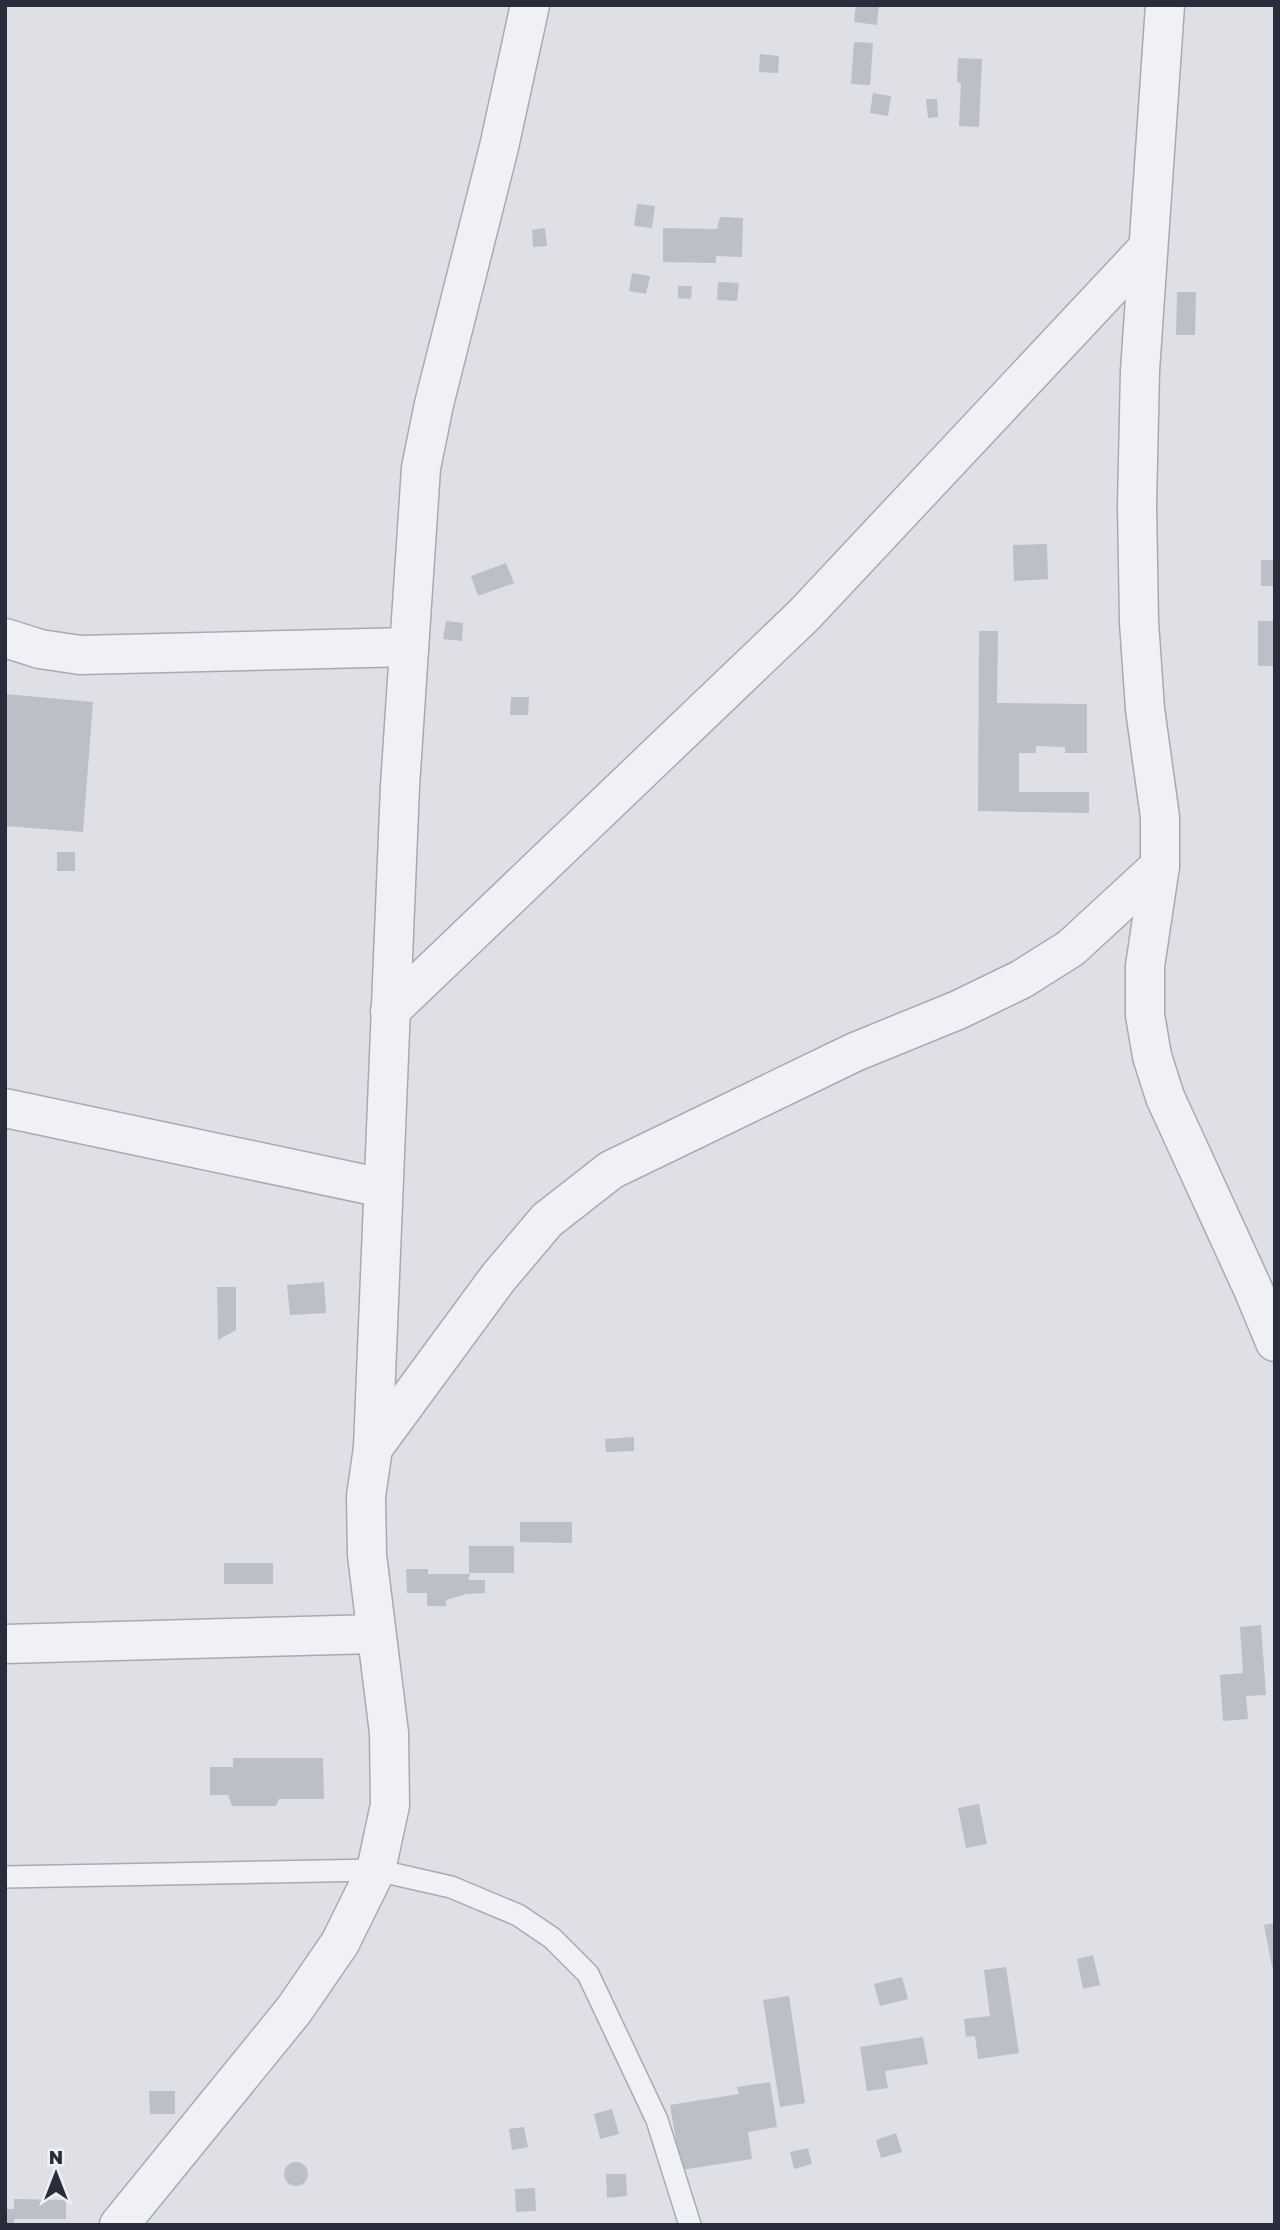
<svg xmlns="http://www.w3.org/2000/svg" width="1280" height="2230" viewBox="0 0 1280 2230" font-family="'Golos Text',sans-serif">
<rect width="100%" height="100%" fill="#dee0e6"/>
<g fill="#bcbec8">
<polygon points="856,5 879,5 877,25 854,22"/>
<polygon points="854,42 873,43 870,85 851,84"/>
<polygon points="760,54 779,56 778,73 759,72"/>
<polygon points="958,58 982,59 979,127 959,126 961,83 957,82"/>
<polygon points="873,93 891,96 888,116 870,113"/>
<polygon points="926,99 937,99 938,117 928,118"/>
<polygon points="637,204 655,206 652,228 634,226"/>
<polygon points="720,217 743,218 742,257 716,256 716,263 663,262 663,228 717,229"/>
<polygon points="545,228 547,246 533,247 532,230"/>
<polygon points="632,273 650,276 646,294 629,291"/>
<polygon points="718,282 739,283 737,301 717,300"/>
<polygon points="678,286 692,286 691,299 678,298"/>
<polygon points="1177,292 1196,292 1195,335 1176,335"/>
<polygon points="1047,544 1048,579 1014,581 1013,545"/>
<rect x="1261" y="560" width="14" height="26"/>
<polygon points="506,563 514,583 478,596 471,576"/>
<polygon points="446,621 463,623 462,641 443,639"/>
<rect x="1258" y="621" width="17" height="45"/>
<polygon points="979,631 998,631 997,703 1087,704 1087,753 1065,753 1065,747 1036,746 1036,753 1019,753 1019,792 1089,792 1089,813 978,811"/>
<polygon points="5,694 93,702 83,832 5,826"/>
<polygon points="511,697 529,697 528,715 510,715"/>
<rect x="57" y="852" width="18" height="19"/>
<polygon points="324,1282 326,1313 290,1315 287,1285"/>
<polygon points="217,1287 236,1287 236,1330 218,1340"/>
<polygon points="634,1437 634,1451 606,1452 605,1439"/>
<polygon points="520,1522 572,1522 572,1543 520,1542"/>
<rect x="469" y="1546" width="45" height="27"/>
<rect x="224" y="1563" width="49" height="21"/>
<polygon points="406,1569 428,1569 428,1574 470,1574 468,1580 485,1580 485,1593 466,1594 446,1600 446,1606 427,1606 427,1593 407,1593"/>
<polygon points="1261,1625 1266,1695 1246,1696 1248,1719 1223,1721 1220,1675 1243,1673 1240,1627"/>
<polygon points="233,1758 323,1758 324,1799 279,1799 276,1806 232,1806 228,1795 210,1795 210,1767 233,1767"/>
<polygon points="979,1804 987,1844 966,1848 958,1808"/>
<polygon points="1275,1923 1275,1966 1272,1967 1264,1925"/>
<polygon points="1093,1955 1100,1985 1083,1989 1077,1959"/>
<polygon points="1006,1967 1019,2053 978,2059 975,2036 966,2037 964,2019 990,2016 984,1970"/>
<polygon points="902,1977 908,1999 880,2006 874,1984"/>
<polygon points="789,1996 805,2103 780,2107 763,2000"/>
<polygon points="923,2037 928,2064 885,2071 888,2088 867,2091 860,2047"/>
<polygon points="770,2082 777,2127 748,2132 752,2159 681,2170 670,2105 739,2094 737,2087"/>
<polygon points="149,2091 175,2091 175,2114 150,2114"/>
<polygon points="612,2109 619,2134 600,2139 594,2114"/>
<polygon points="524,2127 528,2147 512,2150 509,2129"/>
<polygon points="896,2133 902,2152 881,2158 876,2140"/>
<polygon points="808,2148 812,2164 794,2169 790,2152"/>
<circle cx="296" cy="2174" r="12"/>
<polygon points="606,2174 626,2174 627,2196 607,2198"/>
<polygon points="535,2188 536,2211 516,2212 515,2189"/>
<polygon points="14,2199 66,2200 66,2219 14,2219 14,2225 5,2225 5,2209 14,2209"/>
</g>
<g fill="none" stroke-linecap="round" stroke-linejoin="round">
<defs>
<polyline id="lane" points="5,1877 376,1870 451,1887 518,1915 552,1938 588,1974 657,2120 690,2225"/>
<g id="street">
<polyline points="1165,5 1140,371 1137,505 1139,622 1145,709 1160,817 1160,866 1145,966 1145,1015 1152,1056 1165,1097 1253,1289 1275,1342"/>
<polyline points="5,638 40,649 80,655 409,647"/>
<polyline points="390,1011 804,615 1147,249"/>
<polyline points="5,1108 383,1188"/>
<polyline points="373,1448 498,1278 547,1220 611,1170 855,1052 958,1010 1022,979 1071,948 1160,866"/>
<polyline points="5,1644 375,1634"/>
<polyline points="119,2225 294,2010 340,1943 376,1870 390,1805 389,1733 367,1555 366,1496 373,1448 400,786 421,468 434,404 499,147 530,5"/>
</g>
</defs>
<use href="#lane" stroke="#a8aab3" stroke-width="24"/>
<use href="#street" stroke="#a8aab3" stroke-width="41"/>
<use href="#lane" stroke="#f0f1f5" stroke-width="21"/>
<use href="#street" stroke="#f0f1f5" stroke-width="38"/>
</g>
<rect width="1280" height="2230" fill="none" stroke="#292c3b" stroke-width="14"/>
<g transform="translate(56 2174)" stroke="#edeff4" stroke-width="5" paint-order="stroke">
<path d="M0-5L12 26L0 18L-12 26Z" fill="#292c3b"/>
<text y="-10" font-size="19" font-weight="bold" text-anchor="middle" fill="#292c3b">N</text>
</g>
</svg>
